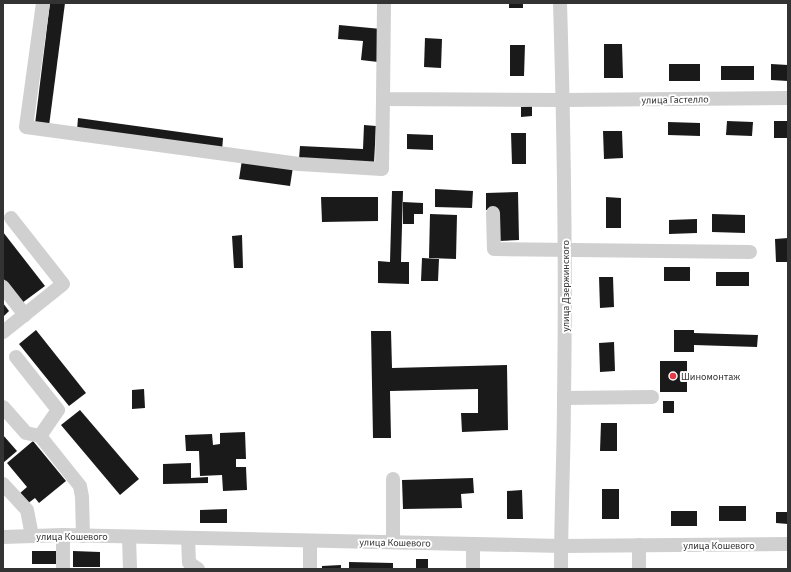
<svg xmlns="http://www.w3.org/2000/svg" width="791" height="572" viewBox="0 0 791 572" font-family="'Source Sans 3',sans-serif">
<rect width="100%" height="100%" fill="#fff"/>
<g fill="#1a1a1a">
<polygon points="50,3 65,3 49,126 35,124"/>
<rect x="509" y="3" width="14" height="5"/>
<polygon points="339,25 381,29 378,62 361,60 363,41 338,39"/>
<polygon points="425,38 442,39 441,68 424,67"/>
<polygon points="604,44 622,44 623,78 604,78"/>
<polygon points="510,45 525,45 524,76 510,76"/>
<rect x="669" y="64" width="31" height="17"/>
<polygon points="771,64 788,65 788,81 771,80"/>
<rect x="721" y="66" width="33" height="14"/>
<polygon points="532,106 532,116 521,117 521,107"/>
<polygon points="78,118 223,138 222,151 77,130"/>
<polygon points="727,121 753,122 752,136 726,135"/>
<rect x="774" y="121" width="14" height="17"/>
<polygon points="668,122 700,123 700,136 668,135"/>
<polygon points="364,125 376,126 374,163 299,159 300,146 363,149"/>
<polygon points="603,131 622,131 623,158 604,159"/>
<polygon points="511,133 526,133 526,164 512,164"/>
<polygon points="407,134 433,135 433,150 407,149"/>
<polygon points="242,160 293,167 290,186 239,179"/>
<polygon points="435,189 473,191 472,208 435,207"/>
<polygon points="392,191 403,191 401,262 409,262 409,284 378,283 378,261 390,262"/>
<polygon points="518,192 519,240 499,241 498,210 486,210 486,193"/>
<polygon points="321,197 378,197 378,221 322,222"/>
<polygon points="606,197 621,198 621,228 606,228"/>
<polygon points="403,202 423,203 423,214 414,214 414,224 403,224"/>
<polygon points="430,214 457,215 456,259 429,258"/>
<polygon points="712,214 745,215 745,233 712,232"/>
<polygon points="697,219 697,233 669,234 669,220"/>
<polygon points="3,232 45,286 22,303 3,278"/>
<polygon points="242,235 243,268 234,268 232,236"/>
<polygon points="788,238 788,262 776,262 775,239"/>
<polygon points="422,258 439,259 438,281 421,281"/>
<rect x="664" y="267" width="26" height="14"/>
<rect x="716" y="272" width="33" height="14"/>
<polygon points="599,277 613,277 614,307 600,308"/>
<polygon points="3,303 9,311 3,317"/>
<polygon points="36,330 86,393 69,406 19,344"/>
<polygon points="674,330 694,330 694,333 758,335 757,347 694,345 694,352 674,352"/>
<polygon points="371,331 391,331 392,368 507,365 508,430 462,432 461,413 478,413 478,389 390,391 391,438 373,438"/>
<polygon points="614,342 615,371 600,372 599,343"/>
<rect x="660" y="361" width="27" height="31"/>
<polygon points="144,389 145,408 132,409 132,390"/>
<rect x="663" y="401" width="11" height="12"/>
<polygon points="80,410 139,479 120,495 61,425"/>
<polygon points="601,423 617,423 617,451 600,451"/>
<polygon points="245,432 246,459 236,459 236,467 246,467 247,490 223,491 222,475 200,476 199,451 186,451 185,435 212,434 213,445 220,444 220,433"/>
<polygon points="3,435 17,451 3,463"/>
<polygon points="33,441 66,481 39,503 35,498 27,504 19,494 27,487 7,463"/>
<polygon points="191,463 191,478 208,477 208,483 163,484 163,464"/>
<polygon points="473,478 474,493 461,494 462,508 403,509 402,480"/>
<rect x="602" y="489" width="17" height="30"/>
<polygon points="522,490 523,519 507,519 507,491"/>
<rect x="719" y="506" width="27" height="15"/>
<polygon points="227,509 227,523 200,523 200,510"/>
<rect x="671" y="511" width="26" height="15"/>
<polygon points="776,512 788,512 788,524 776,523"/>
<rect x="32" y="551" width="28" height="13"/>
<polygon points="73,551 100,552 100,567 73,567"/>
<rect x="416" y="559" width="12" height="9"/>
<polygon points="349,562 393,563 393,569 349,569"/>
<polygon points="341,565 341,569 322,569 322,566"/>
</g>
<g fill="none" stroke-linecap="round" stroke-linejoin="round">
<g stroke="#d0d0d0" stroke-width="14">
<polyline points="43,3 26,127 299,164 382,169 383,99"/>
<polyline points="384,3 383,99 563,100 788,98"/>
<path d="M560,3C564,134 566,265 564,396C564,454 561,511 561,569"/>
<polyline points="493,213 494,249 750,252"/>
<polyline points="3,287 25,315"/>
<polyline points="3,332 63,284 11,218"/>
<polyline points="16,357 58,410 40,436"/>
<polyline points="564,398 652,397"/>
<polyline points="3,407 26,433 40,436 80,486 82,497 83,536"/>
<polyline points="393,479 393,542"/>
<polyline points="3,484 27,510 32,536"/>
<polyline points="63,535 63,569"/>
<polyline points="3,537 63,535 561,546 788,544"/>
<polyline points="129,537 130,569"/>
<polyline points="188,538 189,563 198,569"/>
<polyline points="639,545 639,569"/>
<polyline points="310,569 310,541"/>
<polyline points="473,569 473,544"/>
</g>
</g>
<circle fill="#e63946" stroke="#fff" stroke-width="1.5" cx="673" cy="376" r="4"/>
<g text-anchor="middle" stroke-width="4" stroke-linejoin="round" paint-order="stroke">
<g font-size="10" fill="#333" stroke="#fff">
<text transform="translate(675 99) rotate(-1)" y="4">улица Гастелло</text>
<text transform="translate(565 286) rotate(-90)" y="4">улица Дзержинского</text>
<text x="72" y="540">улица Кошевого</text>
<text transform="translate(395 542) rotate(1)" y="4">улица Кошевого</text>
<text x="719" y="549">улица Кошевого</text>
</g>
<g font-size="10" fill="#333" stroke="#fff" text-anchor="start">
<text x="681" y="380">Шиномонтаж</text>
</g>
</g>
<rect width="791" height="572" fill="none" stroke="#333333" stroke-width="8"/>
</svg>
